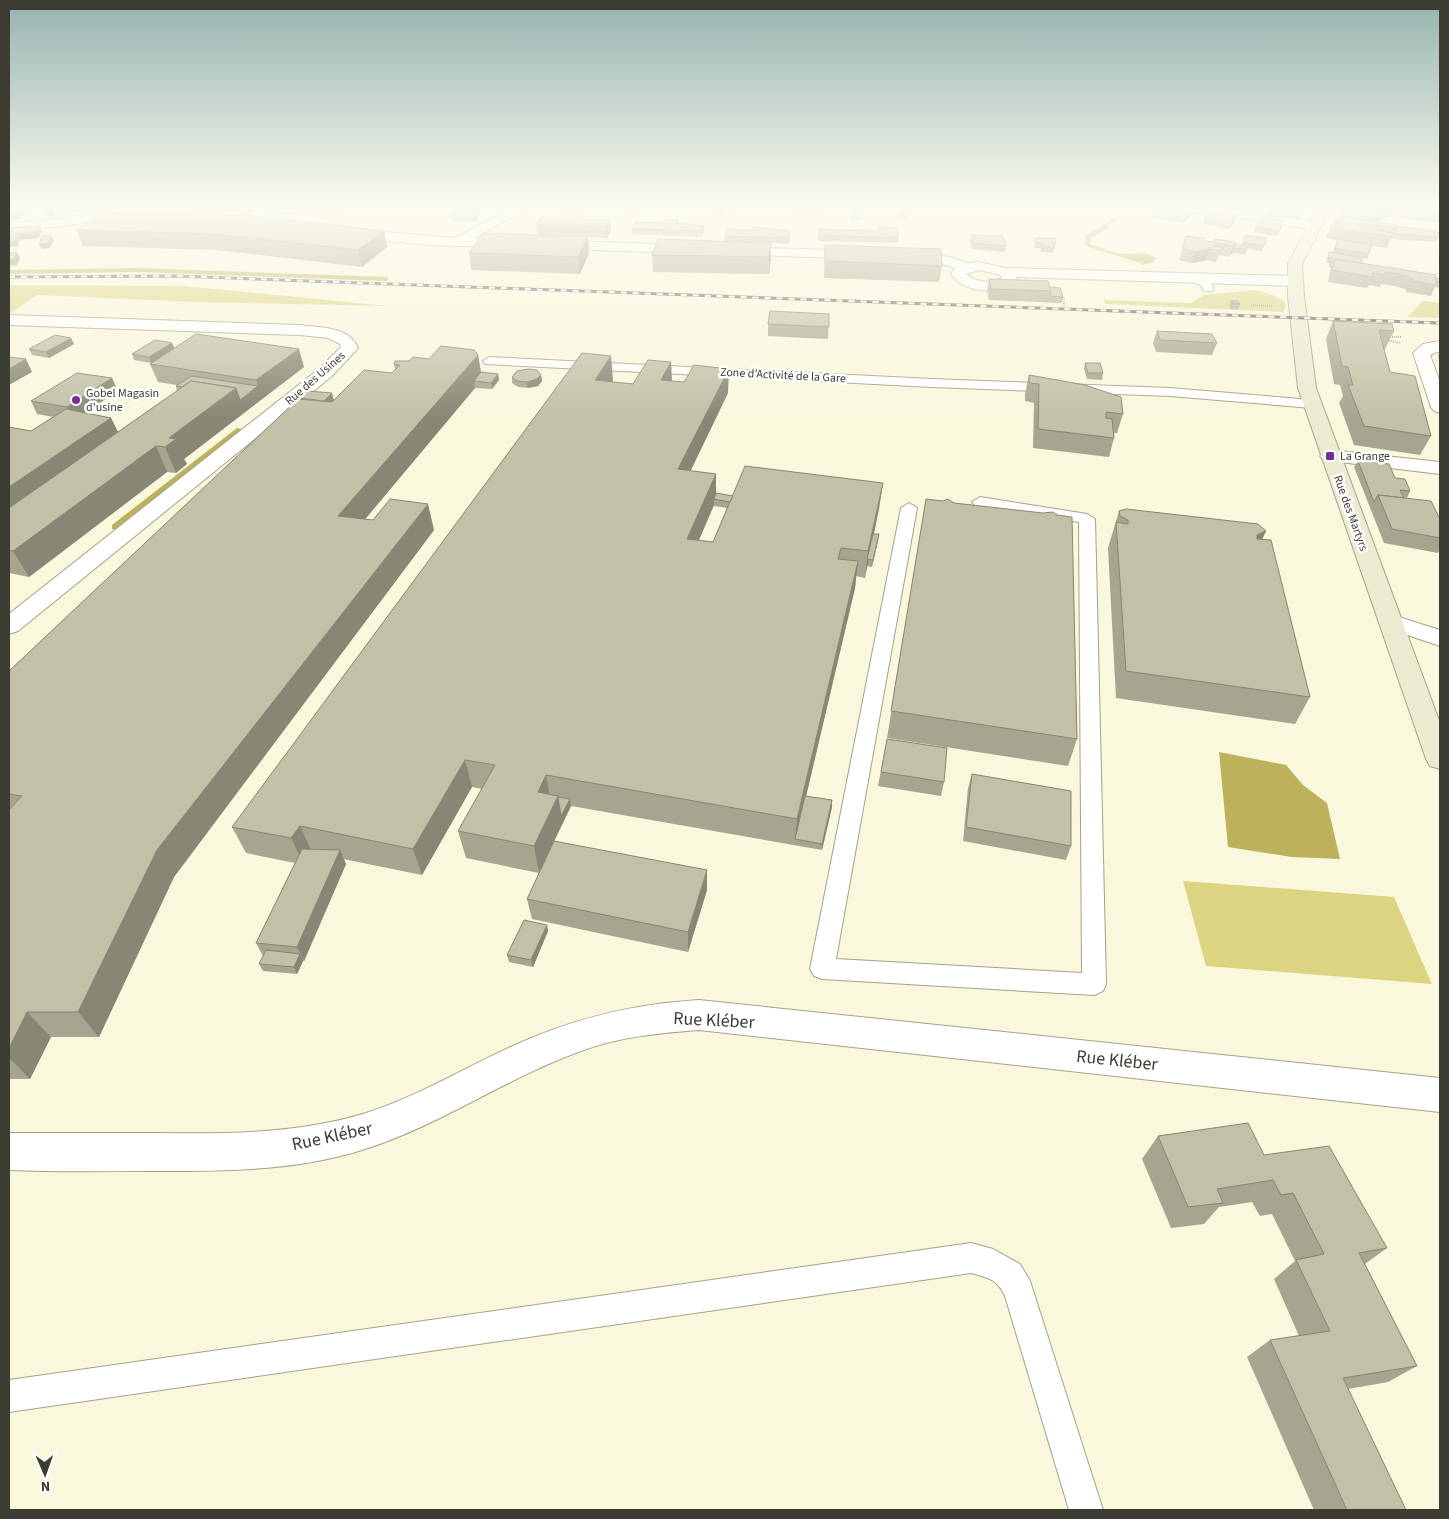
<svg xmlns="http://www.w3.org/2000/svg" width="1449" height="1519" viewBox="0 0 1449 1519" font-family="'Source Sans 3',sans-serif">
<rect width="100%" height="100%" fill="#f9f7dc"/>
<g fill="#dcd481">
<polygon points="9,285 184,286 388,306 195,302 37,295 9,314"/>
<polygon points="1255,290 1275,296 1284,302 1286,306 1283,312 1105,304 1104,300 1191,303 1204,295"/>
<polygon points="1423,301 1440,303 1440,318 1407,317"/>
<polygon points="1183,881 1394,897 1432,984 1206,966"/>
</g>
<g fill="#bbb25b">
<polygon points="1119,215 1121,216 1109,225 1108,229 1091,238 1090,244 1119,254 1146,253 1156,258 1154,262 1142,265 1141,263 1091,248 1085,244 1086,235"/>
<polygon points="1219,752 1286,765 1303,785 1327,803 1340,859 1292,857 1228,847"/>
</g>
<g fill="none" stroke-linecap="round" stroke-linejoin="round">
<g fill="#bbb25b" fill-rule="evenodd">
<polygon points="137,268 386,277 389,279 386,281 137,272 9,274 9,270"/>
<polygon points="237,428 242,429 118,529 112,529 112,525"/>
</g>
<defs>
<g id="lane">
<polygon points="1194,276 1210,281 1214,289 1212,291 1204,291 1201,285 1190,281 1190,277"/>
<polygon points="489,357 932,379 1170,388 1312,400 1319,404 1312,408 1170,396 932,387 485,364 483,361"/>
<polygon points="980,497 1087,514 1095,519 1106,984 1103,991 1094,995 822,979 814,976 810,969 901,508 909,503 917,508 836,959 1082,973 1079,522 975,505 972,502"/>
<path d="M971,1243L993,1249L1020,1264L1030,1281L1103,1510H1069L1005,1296C997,1279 989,1278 971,1273L9,1412V1380Z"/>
</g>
<g id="street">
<polygon points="126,207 199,207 250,213 248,210 253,207 348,207 341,211 258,214 282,218 284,221 282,224 277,225 220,216 146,211 64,226 9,231 9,223 64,218"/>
<polygon points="514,207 530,207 474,238 691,245 698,249 691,253 429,245 349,237 342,233 349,229 455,238"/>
<polygon points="1193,207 1221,207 1314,222 1321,226 1314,230 1218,214 1193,213 1191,210"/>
<polygon points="734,247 863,251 870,255 863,259 729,254 727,251 729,248"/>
<path d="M904,253L950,257L968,263L979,262L1005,268L1294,276L1302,281L1294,286L1017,277C1013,299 958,293 951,273L955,269L947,265L899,260L897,257ZM979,270L1000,275L1002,278C990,284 976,282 966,274Z"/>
<path d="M9,315L300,325C321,328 349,326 358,348L332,376L18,631L9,634V614L320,368L341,347L340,344L328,338L300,335L9,325Z"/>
<polygon points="1440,341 1440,351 1430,355 1440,382 1440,413 1434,411 1431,407 1413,353 1423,344"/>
<polygon points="1330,450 1440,462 1440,474 1323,460 1320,456 1323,452"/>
<polygon points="1392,615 1440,630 1440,646 1384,627 1380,622 1384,617"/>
<path d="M699,1000L1440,1078V1112L699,1030C659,1033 618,1037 581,1051C506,1078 441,1125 365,1149C294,1172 221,1171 148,1171C102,1171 55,1172 9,1170V1133C58,1133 107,1133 156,1133C227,1134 298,1134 366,1113C417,1097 464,1068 513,1046C574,1018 633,1004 699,1000Z"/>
</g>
<polygon id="secondary" points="1318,207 1331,207 1302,264 1304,296 1316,388 1440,723 1440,769 1430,766 1426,759 1298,388 1288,296 1288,264"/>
</defs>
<use href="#lane" stroke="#a4a289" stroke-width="2"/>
<use href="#street" stroke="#a4a289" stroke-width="2"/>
<use href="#secondary" stroke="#a4a289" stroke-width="2"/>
<g stroke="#9a9986" stroke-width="2" stroke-dasharray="1 1" stroke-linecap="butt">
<polyline points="1064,297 1064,307"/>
<polyline points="1251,305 1272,306"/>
<polyline points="1388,337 1402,337"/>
<polyline points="1385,340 1401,343"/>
</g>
<use href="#lane" fill="#fff" fill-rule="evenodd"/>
<use href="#street" fill="#fff" fill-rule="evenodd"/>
<use href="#secondary" fill="#ecead1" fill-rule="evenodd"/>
<defs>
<polyline id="rail" points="9,277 176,276 1440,323"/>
</defs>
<use href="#rail" stroke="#5d5c4f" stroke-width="3"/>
<use href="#rail" stroke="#fff" stroke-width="2" stroke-dasharray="6" stroke-linecap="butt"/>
</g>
<g fill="#a7a58f" fill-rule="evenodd">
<polygon points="34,207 51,207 54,209 56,215 47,217 40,210"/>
<polygon points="59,207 93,207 78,212 60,209"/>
<polygon points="481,207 477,221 453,222 451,211"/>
<polygon points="615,207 638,207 636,210 628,210 628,207"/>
<polygon points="718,207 756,207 756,208 737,208 736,213 724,212 723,216 717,216"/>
<polygon points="797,207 820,207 820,215 810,215 807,208 806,208 806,212 797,212"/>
<polygon points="1157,207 1170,207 1169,208 1190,212 1188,218 1184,223 1152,218 1153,212 1159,207"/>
<polygon points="1232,207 1257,207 1254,213 1243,211 1244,209"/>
<polygon points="1340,207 1440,207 1440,223 1387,216 1377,222 1438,237 1436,242 1391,239 1387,248 1372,246 1367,259 1362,258 1362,263 1440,279 1440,288 1435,287 1431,296 1406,292 1406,289 1394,286 1381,284 1380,287 1369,285 1367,288 1328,282 1331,268 1329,267 1329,263 1326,263 1327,258 1329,252 1332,253 1338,240 1326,238"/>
<polygon points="851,208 863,215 863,220 851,220"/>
<polygon points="900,209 907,212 907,218 900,217"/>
<polygon points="9,210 25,214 16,220 9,221"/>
<polygon points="1270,210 1303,214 1300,220 1268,216"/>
<polygon points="583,215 584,219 610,220 611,230 607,238 588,237 589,253 580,274 471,270 469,253 537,235 536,224 561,218"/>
<polygon points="1236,216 1235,222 1229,229 1203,224 1204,219"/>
<polygon points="678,220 678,223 704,231 702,237 632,234 632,229"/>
<polygon points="878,227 898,238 897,243 818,241 819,229 878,231"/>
<polygon points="1255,227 1282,227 1277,236 1254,232"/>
<polygon points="76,230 384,231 387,247 362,267 217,250 83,246"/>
<polygon points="971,235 1006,246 1005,252 972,249 970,241"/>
<polygon points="1245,235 1264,246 1262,251 1247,249 1245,255 1232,253 1229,257 1219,255 1216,262 1206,260 1192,263 1179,260 1186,236 1204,241 1213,242 1214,239 1236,242 1235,244 1242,245"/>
<polygon points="725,236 790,237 789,244 771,243 771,259 769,274 653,272 652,255 725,241"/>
<polygon points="1036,238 1056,238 1053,253 1040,252 1041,248 1034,248"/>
<polygon points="825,245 942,266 939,282 824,278"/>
<polygon points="989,279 1050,287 1063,297 1062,303 989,300 987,291"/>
<polygon points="1231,301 1240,304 1238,310 1231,309 1229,306"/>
<polygon points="829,314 828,339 768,336 768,324"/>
<polygon points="1333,321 1394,331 1385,349 1384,349 1390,372 1431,436 1420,455 1354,445 1339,403 1343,396 1340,385 1334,384 1326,339"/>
<polygon points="1157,331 1217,343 1212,355 1156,352 1153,343"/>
<polygon points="74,344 49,358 32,355 29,349"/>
<polygon points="174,348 304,367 184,459 187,464 176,473 167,472 29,577 9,573 9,427 31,431 54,417 37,414 31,401 118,391 84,413 111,418 118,432 177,391 176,386 177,385 158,382 150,364 151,363 134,360 132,354"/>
<polygon points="1440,352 1440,364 1438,356"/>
<polygon points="478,355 481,372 498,374 499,380 492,389 475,388 365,519 434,530 174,877 99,1037 51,1037 30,1079 9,1079 9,671 300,399 300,398 334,400 392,373 395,369 394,364 429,359"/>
<path d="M671,362L672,381L728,393L690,471L716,474V493L733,496L883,483L879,508L874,534H879L872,567L867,566L865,578L856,576L855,588L806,796L832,800V807L822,850L571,806L554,841L707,890L688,952L532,919L527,899L539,873L466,858L458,831L482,789L472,787L422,875L343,859L346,864L304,961H303L297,974L263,971L259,964L263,956L256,943L295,863L246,853L232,827L613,380L612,382L633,384ZM714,505V506L727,508L713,542L699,540Z"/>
<polygon points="1085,363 1103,373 1102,380 1087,379 1084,369"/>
<polygon points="541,375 542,381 538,386 528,388 518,387 512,383 512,377"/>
<polygon points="1029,375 1123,414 1117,433 1114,433 1114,438 1109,457 1033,448 1034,403 1025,401 1025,394"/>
<polygon points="1358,461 1395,478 1410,491 1407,498 1404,497 1404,498 1440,519 1440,549 1438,553 1384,543 1354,467"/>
<polygon points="926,499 943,501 1077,739 1068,766 887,738"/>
<polygon points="1119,511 1266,531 1262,539 1310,697 1295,724 1116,698 1108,548"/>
<polygon points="887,739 944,782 941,796 878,786"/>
<polygon points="972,774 1071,846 1066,860 963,841 968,788"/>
<polygon points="548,931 533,967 509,962 507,955"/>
<polygon points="1158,1136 1264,1155 1387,1248 1365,1264 1417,1366 1388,1382 1348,1389 1406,1510 1314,1510 1247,1357 1270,1340 1299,1336 1274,1279 1295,1261 1272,1214 1260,1216 1252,1202 1219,1207 1204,1224 1171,1228 1142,1159"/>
</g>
<g fill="#888674">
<polygon points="76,207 93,207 78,212"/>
<polygon points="476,207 481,207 477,221 475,211"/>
<polygon points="1384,207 1392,207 1387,216 1377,222"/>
<polygon points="23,209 25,214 16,220 14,215"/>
<polygon points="54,209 56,215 47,217 44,211"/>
<polygon points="1190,212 1188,218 1184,223 1185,218"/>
<polygon points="1236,216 1235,222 1229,229 1231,223"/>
<polygon points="610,220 611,230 607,238 606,227"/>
<polygon points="39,226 42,231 39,238 20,240 18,246 9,247 9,241 18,234"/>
<polygon points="704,226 704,231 702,237 702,231"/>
<polygon points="384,231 387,247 362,267 358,250"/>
<polygon points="51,235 54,241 50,248 41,249 39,244"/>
<polygon points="588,237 589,253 580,274 578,257"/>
<polygon points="1236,242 1232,253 1229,257 1233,246"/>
<polygon points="771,243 771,259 769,274 769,257"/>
<polygon points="1210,249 1206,260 1192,263 1196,252"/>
<polygon points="17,252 20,258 17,265 9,266 9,260"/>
<polygon points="71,338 74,344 49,358 46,352"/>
<polygon points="172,343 175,349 151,363 149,357"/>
<polygon points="299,349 304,367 184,459 187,464 176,473 165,447 169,438 236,388 258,386 256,380"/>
<polygon points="478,355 482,379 474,381 475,388 346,542 338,516"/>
<polygon points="611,356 613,380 597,404 595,380"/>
<polygon points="26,359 32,372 9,385 9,369"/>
<polygon points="671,362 672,386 661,380"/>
<polygon points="729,369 728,393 679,495 678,469"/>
<polygon points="498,374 499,380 492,389 491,383"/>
<polygon points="541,375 542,381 538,386 528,388 527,382"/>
<polygon points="112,378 118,391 73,420 67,407"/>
<polygon points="332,393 334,400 325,407 324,401"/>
<polygon points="111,418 123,442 9,523 9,487"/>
<polygon points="156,446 167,472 29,577 13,551"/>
<polygon points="716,474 716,500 714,499 714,505 688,565 687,539"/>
<polygon points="883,483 879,508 865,578 868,551"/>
<polygon points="428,504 434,530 174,877 99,1037 78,1012 157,850"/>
<polygon points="1266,531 1254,557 1257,535"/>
<polygon points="879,534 878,541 872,567 873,560"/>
<polygon points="858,561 855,588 796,839 795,839 797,819"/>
<polygon points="465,760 472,787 422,875 413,849"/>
<polygon points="546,775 551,802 538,792"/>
<polygon points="558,796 561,816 570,799 571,806 539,873 534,846"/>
<polygon points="832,800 832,807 822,850 822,844"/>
<polygon points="300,826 312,852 304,865 291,838"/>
<polygon points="340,850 346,864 304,961 297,947"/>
<polygon points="707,870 707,890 688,952 688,932"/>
<polygon points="547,925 548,931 533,967 531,960"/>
<polygon points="300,954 303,961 297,974 294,967"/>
<polygon points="27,1012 51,1037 30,1079 9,1058 9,1048"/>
</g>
<g fill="#c2c0a6" stroke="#888674">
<polygon points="39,207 51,207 54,209 44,211"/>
<polygon points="453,207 476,207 475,211 451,211"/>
<polygon points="718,207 736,207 724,207 723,210 717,210"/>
<polygon points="809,207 820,207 821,210 810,209"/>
<polygon points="1159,207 1190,212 1185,218 1153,212"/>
<polygon points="1272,207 1291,207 1305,209 1302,214 1270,210"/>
<polygon points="851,208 863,210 863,215 851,215"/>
<polygon points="23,209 14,215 9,215 9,210"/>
<polygon points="900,209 907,209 907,212 901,212"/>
<polygon points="1210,212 1236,216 1231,223 1204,219"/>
<polygon points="100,213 245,215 384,231 358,250 211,234 76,230"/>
<polygon points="563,214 583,215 581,219 610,220 606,227 536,224 541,217 561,218"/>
<polygon points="1336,215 1370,220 1370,221 1344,217 1341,222 1334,221"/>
<polygon points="1261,217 1284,220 1280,227 1282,227 1279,231 1255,227"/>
<polygon points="1344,217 1398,225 1397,228 1360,223 1359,226 1355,226 1392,233 1392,237 1330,228 1332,224 1341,224"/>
<polygon points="664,220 678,220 676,223 704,226 702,231 632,229 635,222 663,223"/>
<polygon points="39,226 36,232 18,234 15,241 9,241 9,228"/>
<polygon points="1397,226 1439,232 1438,237 1394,234"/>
<polygon points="753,227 790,231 789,238 725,236 727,229 753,230"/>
<polygon points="878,227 898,228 898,238 819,235 819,229 878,231"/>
<polygon points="483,233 588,237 578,257 469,253"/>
<polygon points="51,235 48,243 39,244 42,236"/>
<polygon points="971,235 1003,236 1006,246 973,243"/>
<polygon points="1245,235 1266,238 1264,246 1243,243"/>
<polygon points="1186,236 1204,238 1204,241 1214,242 1214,239 1236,242 1233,246 1214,243 1214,246 1221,247 1220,251 1210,249 1196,252 1182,249"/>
<polygon points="1036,238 1056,238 1054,248 1042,246 1042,243 1035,242"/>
<polygon points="658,239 771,243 769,257 652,255"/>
<polygon points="1338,239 1372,245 1369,254 1335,248"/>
<polygon points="1235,244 1247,246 1247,249 1234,248"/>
<polygon points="825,245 941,249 942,266 825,261"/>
<polygon points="17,252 14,259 9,260 9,253"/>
<polygon points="1329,252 1362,258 1362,263 1335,259 1333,262 1331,262 1332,258 1328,257"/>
<polygon points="1335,259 1436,275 1436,285 1412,281 1412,278 1400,274 1385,272 1385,275 1373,273 1372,277 1332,270"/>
<polygon points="1436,278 1440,279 1440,281 1436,281"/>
<polygon points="989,279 1048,281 1051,291 991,289"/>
<polygon points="1050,287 1060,288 1063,297 1050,296 1051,291"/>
<polygon points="1231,301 1238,301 1240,304 1233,303"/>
<polygon points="770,311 829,314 829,327 768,324"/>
<polygon points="1333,321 1392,324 1394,331 1379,330 1390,372 1415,376 1431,436 1364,426 1348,385 1353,385 1348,367 1342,366"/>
<polygon points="1157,331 1212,334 1217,343 1160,340"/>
<polygon points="196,334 299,349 256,380 150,364"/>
<polygon points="55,335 71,338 46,352 29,349"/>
<polygon points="155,340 172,343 149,357 132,354"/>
<polygon points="441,346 474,350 478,355 338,516 373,520 390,499 428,504 157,850 78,1012 27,1012 9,1048 9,810 22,796 9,794 9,671 298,399 332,402 364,370 392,373 400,365 394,364 395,361 409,361 413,357 429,359"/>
<polygon points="582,353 611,356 595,380 633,384 648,360 671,362 661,380 684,382 694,365 729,369 678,469 716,474 687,539 713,542 745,466 883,483 868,551 841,548 838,559 858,561 797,819 546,775 538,792 558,796 534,846 458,831 495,765 465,760 413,849 300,826 291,838 232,827"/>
<polygon points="9,357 26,359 9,369"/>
<polygon points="1085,363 1100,363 1103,373 1088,373"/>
<polygon points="528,369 537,370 541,375 537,379 527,382 517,381 512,377 517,371"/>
<polygon points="481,372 498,374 491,383 474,381"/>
<polygon points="77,373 112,378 67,407 31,401"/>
<polygon points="1029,375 1085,385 1121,397 1123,414 1106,412 1106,418 1112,419 1114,438 1038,429 1039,384 1029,383"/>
<polygon points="191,376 258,386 240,400 236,388 191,381 182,387 176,386"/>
<polygon points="191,381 236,388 169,438 176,439 165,447 156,446 13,551 9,550 9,508"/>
<polygon points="308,391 332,393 324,401 300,398"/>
<polygon points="66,409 111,418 9,487 9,427 31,431"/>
<polygon points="1358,461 1389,464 1395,478 1405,479 1410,491 1400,490 1404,498 1378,495 1374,502"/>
<polygon points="716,493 733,496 730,502 714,499"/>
<polygon points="1378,495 1431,501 1440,519 1440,538 1392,529"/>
<polygon points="926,499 943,501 948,499 954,503 1043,513 1053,512 1057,515 1072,517 1077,739 891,711"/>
<polygon points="1126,509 1258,524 1266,531 1257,535 1257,539 1271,540 1310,697 1126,671 1116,522 1128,524 1128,520 1120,516 1119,511"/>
<polygon points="873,534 879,534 873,560 867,559"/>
<polygon points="887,739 947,748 944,782 881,772"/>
<polygon points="972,774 1071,791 1071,846 966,827"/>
<polygon points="805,796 832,800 822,844 795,839"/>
<polygon points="558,797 570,799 561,816"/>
<polygon points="554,841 707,870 688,932 527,899"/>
<polygon points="302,849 340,850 297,947 256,943"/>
<polygon points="524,920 547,925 531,960 507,955"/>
<polygon points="266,950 300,954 294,967 259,964"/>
<polygon points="1248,1123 1264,1155 1329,1146 1387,1248 1359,1253 1417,1366 1343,1378 1406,1510 1347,1510 1270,1340 1330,1331 1296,1260 1324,1254 1293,1193 1281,1195 1273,1180 1217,1189 1223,1203 1188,1207 1158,1136"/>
</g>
<linearGradient id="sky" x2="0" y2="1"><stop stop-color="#96b3b0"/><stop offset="0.49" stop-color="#fcfbef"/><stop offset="1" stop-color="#fcfbef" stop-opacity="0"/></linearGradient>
<rect width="1449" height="419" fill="url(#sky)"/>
<g fill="#78299b" stroke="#fff" stroke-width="2">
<circle cx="76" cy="400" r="5"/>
<rect x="1325" y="451" width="10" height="10" rx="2.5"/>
</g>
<g text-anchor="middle" stroke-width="5" stroke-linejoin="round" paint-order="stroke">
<g font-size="12" fill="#3d3c32" stroke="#fff">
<text transform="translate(783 375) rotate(3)" y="4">Zone d’Activité de la Gare</text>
<text transform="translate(315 378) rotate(-41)" y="4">Rue des Usines</text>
<text transform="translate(1351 513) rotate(70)" y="4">Rue des Martyrs</text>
</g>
<g font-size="12" fill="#3d3c32" stroke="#fff" text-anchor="start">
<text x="86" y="397">Gobel Magasin<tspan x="86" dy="14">d'usine</tspan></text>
<text x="1340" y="460">La Grange</text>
</g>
<g font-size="18" fill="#3d3c32" stroke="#fff">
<text transform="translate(714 1020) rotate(3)" y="6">Rue Kléber</text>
<text transform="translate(1117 1060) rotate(6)" y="6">Rue Kléber</text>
<text transform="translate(332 1136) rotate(-12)" y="6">Rue Kléber</text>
</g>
</g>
<rect width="1449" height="1519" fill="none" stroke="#3d3c32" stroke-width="20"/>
<g transform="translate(45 1474) rotate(178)" stroke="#ffffff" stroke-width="4" paint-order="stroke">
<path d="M0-4L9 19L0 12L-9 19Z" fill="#3d3c32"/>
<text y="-8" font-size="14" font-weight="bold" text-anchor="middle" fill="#3d3c32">N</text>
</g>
</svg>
